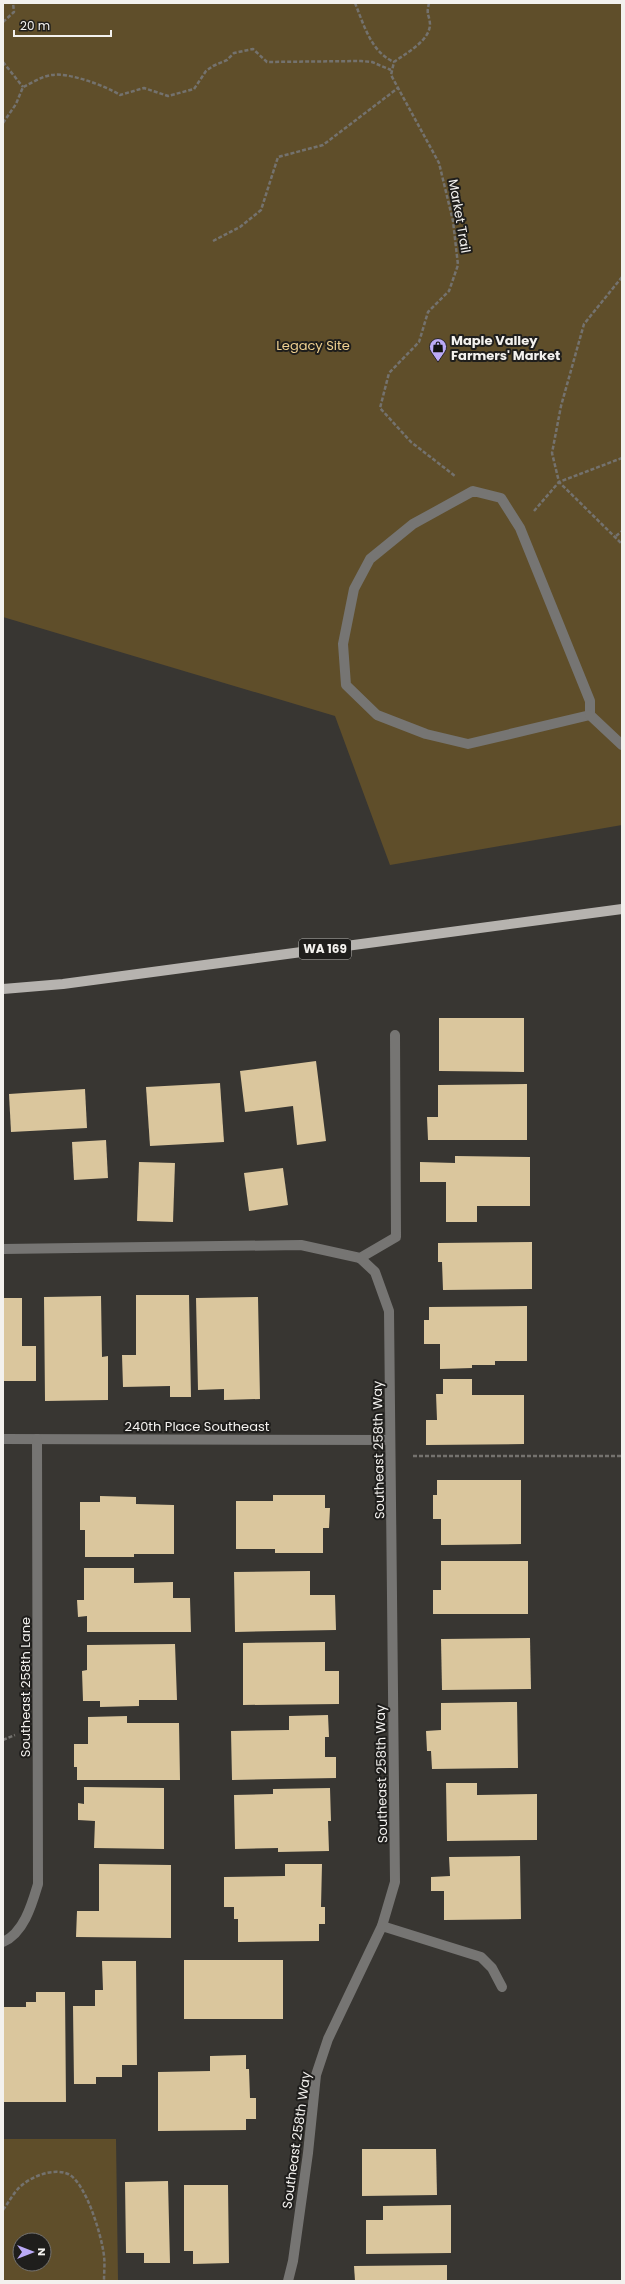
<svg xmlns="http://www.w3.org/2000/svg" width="625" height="2284" viewBox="0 0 625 2284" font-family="Poppins,sans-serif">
<rect width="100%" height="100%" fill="#383632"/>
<g fill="#5f4e2a" fill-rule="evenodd">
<polygon points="3,3 622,3 622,825 390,865 335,716 3,617"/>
<rect x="3" y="1712" width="1" height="70"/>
<path d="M3,2139H116L118,2281H3ZM20,2240H44V2264H20Z"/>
</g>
<g fill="#dac69d">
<polygon points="439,1018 524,1018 524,1072 439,1071"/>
<polygon points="316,1061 326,1141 297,1145 293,1106 245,1112 240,1071"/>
<polygon points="220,1083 224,1142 150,1146 146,1087"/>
<polygon points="527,1084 527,1140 428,1140 427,1117 438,1117 438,1085"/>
<polygon points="85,1089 87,1128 11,1132 9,1094"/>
<polygon points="106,1140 108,1178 74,1180 72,1142"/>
<polygon points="455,1156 530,1157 530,1206 477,1206 477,1222 446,1222 446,1182 420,1182 420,1162 455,1163"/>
<polygon points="139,1162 175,1163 173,1222 137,1221"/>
<polygon points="283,1168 288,1205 249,1211 244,1173"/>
<polygon points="532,1242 532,1289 443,1290 442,1262 438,1262 438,1243"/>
<polygon points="136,1295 189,1295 191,1397 170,1397 170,1386 123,1387 122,1355 136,1355"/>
<polygon points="101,1296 102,1357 108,1356 108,1400 45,1401 44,1297"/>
<polygon points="258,1297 260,1399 224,1400 224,1389 198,1390 196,1298"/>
<polygon points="3,1298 22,1298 22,1346 36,1346 36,1381 3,1381"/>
<polygon points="527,1306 527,1361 495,1361 495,1365 472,1365 472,1368 440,1369 440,1344 424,1344 424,1320 429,1320 429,1307"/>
<polygon points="443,1379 472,1379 472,1395 524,1395 524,1444 426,1445 426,1420 437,1420 436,1394 443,1394"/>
<polygon points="437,1480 521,1480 521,1544 441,1545 441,1519 433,1519 433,1495 437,1495"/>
<polygon points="273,1495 325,1495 325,1508 330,1508 329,1528 323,1528 323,1553 275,1553 275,1549 236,1549 236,1501 273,1501"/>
<polygon points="100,1496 136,1497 136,1504 174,1505 174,1554 134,1554 134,1557 85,1557 85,1530 80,1530 80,1502 100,1502"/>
<polygon points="441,1561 528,1561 528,1614 433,1614 433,1590 441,1590"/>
<polygon points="84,1568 134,1568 134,1583 173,1582 173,1598 190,1598 191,1632 87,1632 87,1616 78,1617 77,1600 84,1600"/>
<polygon points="310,1571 310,1595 335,1595 336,1630 235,1632 234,1572"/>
<polygon points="530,1638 531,1689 442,1690 441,1639"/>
<polygon points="325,1642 325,1671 339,1671 339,1704 243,1705 243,1643"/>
<polygon points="175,1644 177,1700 139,1700 139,1706 100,1707 100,1701 83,1701 82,1671 87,1670 87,1645"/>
<polygon points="517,1702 518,1768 432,1769 431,1751 427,1751 426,1731 441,1730 441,1703"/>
<polygon points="328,1715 329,1737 325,1737 325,1757 336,1757 336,1778 232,1780 231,1731 289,1730 289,1716"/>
<polygon points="127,1716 127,1723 179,1723 180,1780 77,1780 77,1767 74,1767 74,1744 88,1744 88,1717"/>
<polygon points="446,1783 477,1783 477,1795 537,1794 537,1840 447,1841"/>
<polygon points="84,1787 164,1788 164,1849 94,1848 95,1821 78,1820 78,1803 84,1804"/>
<polygon points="330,1788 331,1821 328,1821 329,1851 278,1852 278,1848 235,1849 234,1795 273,1794 273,1789"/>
<polygon points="520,1856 521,1919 444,1920 444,1891 431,1891 431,1877 450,1876 449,1857"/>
<polygon points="99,1864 171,1865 171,1938 76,1937 77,1911 99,1911"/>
<polygon points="285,1864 322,1864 321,1907 325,1907 325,1924 319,1924 319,1941 238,1942 238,1919 234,1919 234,1907 224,1907 224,1877 285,1876"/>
<rect x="184" y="1960" width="99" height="59"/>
<polygon points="102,1961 136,1961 137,2065 122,2065 122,2077 96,2077 96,2084 74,2084 73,2006 95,2006 95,1990 103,1990"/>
<polygon points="36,1992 65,1992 66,2102 3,2102 3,2007 26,2007 26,2002 36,2002"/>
<polygon points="246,2055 246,2069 249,2069 250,2098 256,2098 256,2119 246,2119 246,2130 158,2131 158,2072 210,2071 210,2056"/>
<polygon points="362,2149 436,2149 437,2195 362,2196"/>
<polygon points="168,2181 170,2263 144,2263 144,2253 126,2253 125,2182"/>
<polygon points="184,2185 228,2185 229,2263 193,2264 193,2251 184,2251"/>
<polygon points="451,2205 451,2253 366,2254 366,2220 383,2220 383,2206"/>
<polygon points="447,2265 447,2281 355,2281 354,2266"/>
</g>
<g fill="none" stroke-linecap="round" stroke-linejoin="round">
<g stroke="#74726e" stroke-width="2.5" stroke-dasharray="4 2" stroke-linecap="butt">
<path d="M355,3C364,25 371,52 394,62"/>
<path d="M429,3C426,16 429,13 430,24C430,41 406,53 394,62L391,75L439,163L453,221L458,265L449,291L428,312L419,342L389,373L380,408L411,442L455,476"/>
<polyline points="3,22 14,12 13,3"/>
<polyline points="3,62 23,87"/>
<path d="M3,123L16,104L23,87C32,83 42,76 52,75C68,72 106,86 120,95L144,88L168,96L194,89L206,71L213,66L227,60L234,53L253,49L267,62L361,61L372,62L391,70"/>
<polyline points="213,241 240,227 261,210 278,157 323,145 398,88"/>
<polyline points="622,277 584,324 561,406 552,453 559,482 622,544"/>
<polyline points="534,511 559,482 622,458"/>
<polyline points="616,536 622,531"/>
<polyline points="413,1456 622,1456"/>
<polyline points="3,1740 15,1735"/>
<path d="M3,2210C8,2203 12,2196 17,2190C27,2178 52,2167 68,2174C86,2182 102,2237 104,2256C105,2264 104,2273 104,2281"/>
</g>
<g stroke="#767573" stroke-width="10">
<polygon points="473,491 501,498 520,528 590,701 590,715 468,744 426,734 377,715 346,685 343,644 354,589 370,559 413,524"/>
<polyline points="590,715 622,745"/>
<polyline points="3,1249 301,1245 360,1258 396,1237 395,1035"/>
<polyline points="382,1926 481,1957 492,1968 502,1987"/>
</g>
<g stroke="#767573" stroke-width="10">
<polyline points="3,1439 390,1440"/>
<path d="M3,1942C24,1933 32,1904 38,1884L37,1439"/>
<polyline points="288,2281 293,2261 308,2153 316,2075 328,2039 382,1926 395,1882 389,1311 375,1272 360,1258"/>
</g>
<polyline stroke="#b6b3af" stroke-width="10" points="3,989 63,984 622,909"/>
</g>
<defs>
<symbol id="shop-pin" viewBox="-11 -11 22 30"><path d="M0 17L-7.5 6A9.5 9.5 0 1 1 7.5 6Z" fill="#bbaaf6" stroke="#1f1e1c"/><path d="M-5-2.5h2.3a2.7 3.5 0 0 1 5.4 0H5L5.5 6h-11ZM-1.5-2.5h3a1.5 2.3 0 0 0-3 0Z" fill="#111"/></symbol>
</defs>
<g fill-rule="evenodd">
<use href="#shop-pin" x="428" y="337" width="20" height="27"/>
</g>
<g text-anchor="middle" stroke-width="4" stroke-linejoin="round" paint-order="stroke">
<rect fill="#1f1e1c" stroke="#b3b2af" stroke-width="1" x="299" y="939" width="52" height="20" rx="3"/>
<g font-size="12" font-weight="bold" fill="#f3f1ee">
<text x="325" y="953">WA 169</text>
</g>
<g font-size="13" fill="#f3f1ee" stroke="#1f1e1c">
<text transform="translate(460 216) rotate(80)" y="5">Market Trail</text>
<text x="197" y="1431">240th Place Southeast</text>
<text transform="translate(378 1450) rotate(-91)" y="5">Southeast 258th Way</text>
<text transform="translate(25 1687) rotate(-90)" y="5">Southeast 258th Lane</text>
<text transform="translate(381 1774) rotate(-91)" y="5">Southeast 258th Way</text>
<text transform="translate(296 2140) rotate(-82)" y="5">Southeast 258th Way</text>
</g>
<g font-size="13" font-weight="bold" fill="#f3f1ee" stroke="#1f1e1c" text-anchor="start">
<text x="451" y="345">Maple Valley<tspan x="451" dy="15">Farmers' Market</tspan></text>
</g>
<g font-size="13" fill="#f0d191" stroke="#1f1e1c">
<text x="313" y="350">Legacy Site</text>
</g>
</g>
<rect width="625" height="2284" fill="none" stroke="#f3f1ee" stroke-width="8"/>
<g transform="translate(32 2252) rotate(90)"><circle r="19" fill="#1f1e1c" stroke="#747270"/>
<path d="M0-3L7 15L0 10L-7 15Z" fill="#bbaaf6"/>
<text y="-6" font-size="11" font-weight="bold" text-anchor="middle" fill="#f3f1ee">N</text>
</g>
<path d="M14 30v6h97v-6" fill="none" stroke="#f3f1ee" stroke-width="2"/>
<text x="20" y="30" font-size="12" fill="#f3f1ee" stroke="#1f1e1c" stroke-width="3" paint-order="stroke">20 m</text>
</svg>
